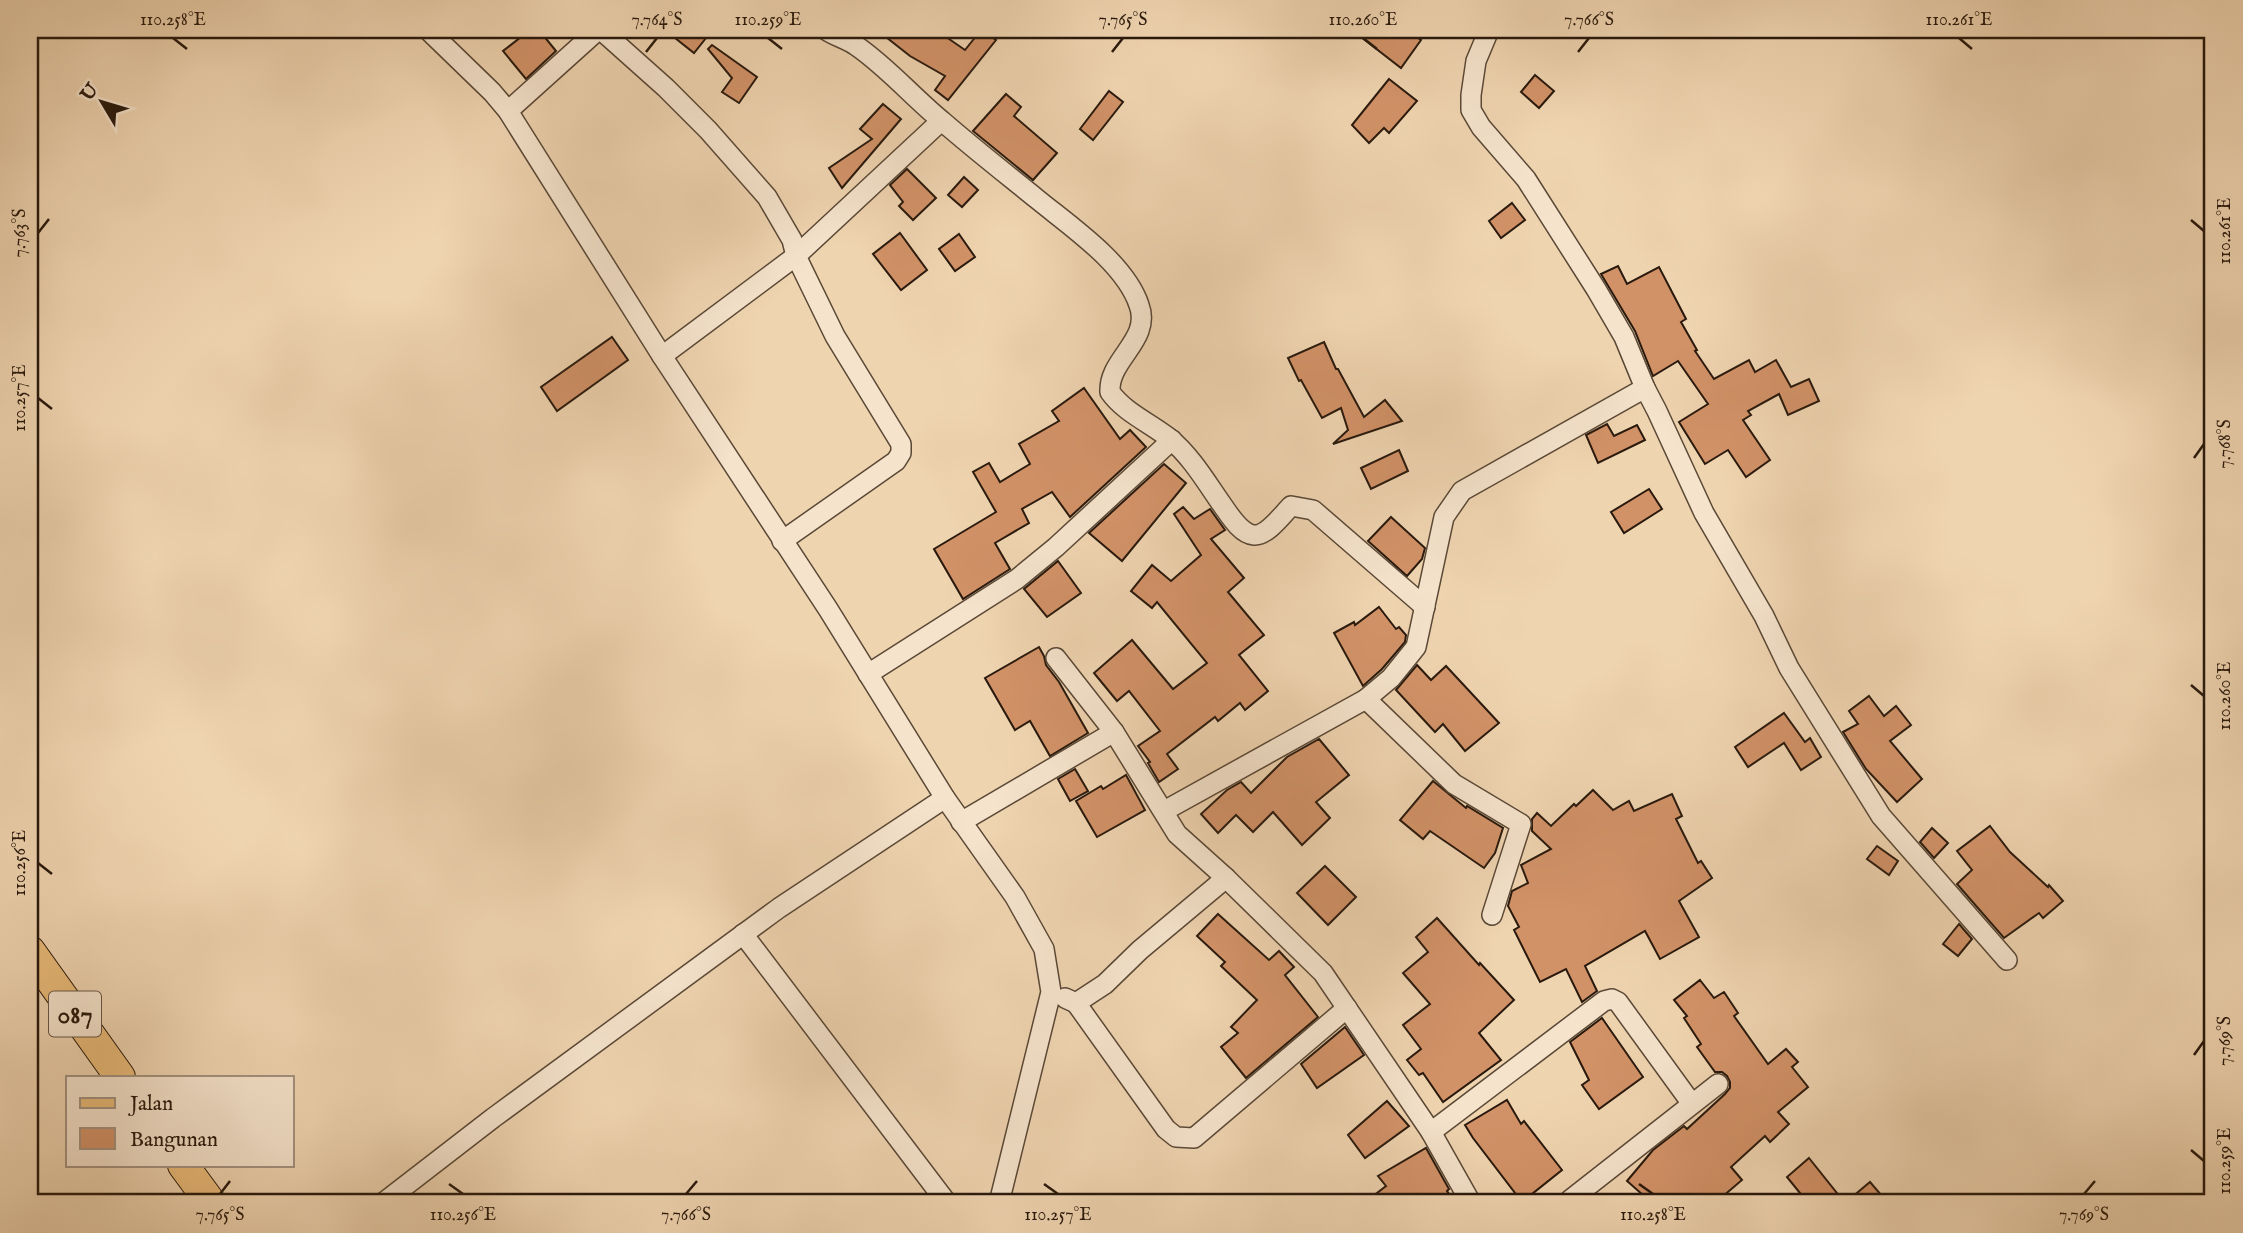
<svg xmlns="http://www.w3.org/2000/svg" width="2243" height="1233" viewBox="0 0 2243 1233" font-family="'IM FELL English',serif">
<rect width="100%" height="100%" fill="#efd4b0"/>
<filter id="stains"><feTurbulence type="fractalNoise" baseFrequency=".00286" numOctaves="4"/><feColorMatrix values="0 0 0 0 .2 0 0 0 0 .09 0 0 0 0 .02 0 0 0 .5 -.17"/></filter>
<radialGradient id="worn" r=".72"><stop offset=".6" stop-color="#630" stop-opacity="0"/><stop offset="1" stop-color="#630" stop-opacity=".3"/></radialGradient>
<g fill="#d29268" stroke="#29190d" stroke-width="2">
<polygon points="530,30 539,30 556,51 526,79 503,51"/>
<polygon points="665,30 695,30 706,38 694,53"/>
<polygon points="877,30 936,30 965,50 981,30 996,40 948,100 935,90 945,76 910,56"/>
<polygon points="1352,30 1407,30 1421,40 1401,68"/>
<polygon points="712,45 757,77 739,103 722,92 732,78 708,49"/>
<polygon points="1535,75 1554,91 1539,108 1521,92"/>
<polygon points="1389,79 1417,101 1389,133 1384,128 1369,143 1352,125"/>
<polygon points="1109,91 1123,102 1093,140 1080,129"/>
<polygon points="1006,94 1021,107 1014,116 1057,153 1033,180 973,131"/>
<polygon points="883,104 901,119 842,188 829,168 872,139 860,129"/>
<polygon points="907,169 936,198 913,220 899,206 903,202 890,185"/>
<polygon points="964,177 978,190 962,207 948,195"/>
<polygon points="1512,203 1525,220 1501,238 1489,221"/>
<polygon points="900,233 927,270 901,290 873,254"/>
<polygon points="959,234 975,257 955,271 939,249"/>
<polygon points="1618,266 1627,284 1659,267 1686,319 1681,322 1697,350 1695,351 1714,379 1749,360 1755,372 1776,360 1791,387 1809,379 1819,401 1788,415 1779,394 1748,411 1751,415 1743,420 1770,460 1746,477 1728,450 1705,464 1679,422 1708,404 1678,361 1653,376 1635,331 1601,274"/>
<polygon points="612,337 628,360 557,411 541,387"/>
<polygon points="1324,342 1336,369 1338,369 1364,417 1385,400 1402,421 1333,444 1348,430 1341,408 1322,418 1301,380 1299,381 1288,358"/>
<polygon points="1084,388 1120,439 1130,430 1146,447 1070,517 1052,492 1022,509 1029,523 995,543 1010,569 963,599 934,549 996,512 973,472 989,463 1000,482 1030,464 1019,444 1059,421 1052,411"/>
<polygon points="1607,424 1614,436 1637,425 1645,440 1598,463 1586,435"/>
<polygon points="1399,450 1408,471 1371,489 1361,468"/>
<polygon points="1164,464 1186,483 1122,561 1089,533"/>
<polygon points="1649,489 1662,509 1624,533 1611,512"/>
<polygon points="1183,507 1194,519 1210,509 1225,530 1211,539 1244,578 1228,592 1264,635 1239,655 1268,691 1245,710 1240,703 1218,721 1215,717 1167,754 1178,769 1159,782 1148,763 1150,762 1138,746 1160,731 1129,691 1117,701 1094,673 1132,640 1173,689 1207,663 1157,602 1152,608 1131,591 1152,565 1171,581 1201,555 1174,514"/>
<polygon points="1391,517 1425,548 1422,559 1407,576 1368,541"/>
<polygon points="1058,561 1081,593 1047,617 1024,589"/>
<polygon points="1379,607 1396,629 1399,627 1406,635 1405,642 1382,669 1363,686 1334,633 1354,622 1355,625"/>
<polygon points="1039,647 1044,656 1046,665 1059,682 1088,733 1050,756 1030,721 1015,730 985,678"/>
<polygon points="1417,665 1431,680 1446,666 1499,723 1465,751 1443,724 1435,732 1396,690"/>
<polygon points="1869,696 1884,716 1896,706 1911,725 1890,741 1922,779 1897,802 1866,769 1843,732 1858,724 1849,711"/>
<polygon points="1784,713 1805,742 1810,738 1821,757 1801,770 1784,743 1748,767 1735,747"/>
<polygon points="1319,739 1349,775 1316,802 1330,818 1302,845 1273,812 1253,832 1236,815 1218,833 1201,814 1227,790 1241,782 1251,793 1287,757"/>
<polygon points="1075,769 1088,791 1070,801 1058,779"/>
<polygon points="1126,775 1145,810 1097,837 1076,801 1101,786 1103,789"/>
<polygon points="1433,781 1466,808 1467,806 1503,828 1495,853 1484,868 1430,831 1423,839 1400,820"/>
<polygon points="1593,790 1613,810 1629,801 1634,811 1672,794 1682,816 1676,819 1698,863 1701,861 1712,878 1679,901 1699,937 1660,959 1645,931 1585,966 1597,991 1582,1002 1566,969 1540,982 1514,930 1519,927 1508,906 1512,891 1528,883 1521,865 1551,849 1532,831 1532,819 1537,813 1551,826 1574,804 1576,806"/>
<polygon points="1990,826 2010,852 2048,887 2049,885 2063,901 2043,918 2039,913 2004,938 1957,884 1972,870 1957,851"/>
<polygon points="1932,828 1948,843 1934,858 1920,842"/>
<polygon points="1877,846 1898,861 1889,875 1867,859"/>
<polygon points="1325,866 1356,897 1328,925 1297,893"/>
<polygon points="1218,914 1269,960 1279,951 1294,967 1285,975 1318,1017 1246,1078 1221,1047 1238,1033 1231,1027 1257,1000 1221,966 1225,962 1197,936"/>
<polygon points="1437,918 1479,965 1480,963 1514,1000 1479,1033 1501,1060 1443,1102 1423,1073 1419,1075 1407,1060 1421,1049 1403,1025 1430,1004 1403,973 1428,952 1416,937"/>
<polygon points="1959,924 1972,939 1958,956 1943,944"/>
<polygon points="1700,980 1714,998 1724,992 1738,1013 1734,1016 1768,1064 1786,1049 1798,1062 1792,1067 1808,1087 1778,1112 1789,1124 1770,1142 1765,1136 1731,1167 1742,1180 1715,1203 1652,1203 1627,1181 1653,1150 1684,1126 1687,1129 1725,1094 1730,1088 1730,1082 1727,1076 1722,1072 1715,1072 1697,1047 1701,1044 1684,1018 1687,1016 1674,1000"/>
<polygon points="1602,1018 1643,1077 1599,1109 1582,1085 1589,1080 1570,1042"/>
<polygon points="1345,1027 1364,1055 1317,1088 1301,1064"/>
<polygon points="1507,1100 1521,1124 1524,1121 1562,1170 1522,1202 1473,1138 1465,1125"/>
<polygon points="1387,1101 1409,1126 1365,1158 1348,1135"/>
<polygon points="1426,1148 1449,1189 1447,1191 1456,1203 1364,1203 1386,1186 1378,1176"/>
<polygon points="1809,1158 1845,1203 1870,1182 1888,1203 1808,1203 1787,1177"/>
</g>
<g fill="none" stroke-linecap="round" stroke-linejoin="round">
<defs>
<g id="street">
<polyline points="428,30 492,92 508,111 662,356 828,609 945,798 1015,897 1044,949 1051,992 999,1203"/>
<polyline points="601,30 666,88 708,130 767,197 792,240 796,256 835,336 901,444 901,453 896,461 782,541"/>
<path d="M826,30C836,37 848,39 858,47C888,68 914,98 942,121C973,148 1005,173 1037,199C1070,226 1125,263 1139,305C1152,340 1108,359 1110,392C1124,412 1150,423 1169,438C1192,457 1206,482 1223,506C1230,516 1241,534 1254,535C1267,536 1282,515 1291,506L1313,510L1425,607"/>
<polyline points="1489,30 1476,61 1471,95 1471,110 1481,127 1526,179 1596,289 1624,337 1645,388 1657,411 1704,513 1764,616 1789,668 1881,816 2007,960"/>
<polyline points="508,111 598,30"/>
<polyline points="662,356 796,256 941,121"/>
<polyline points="1056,658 1114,732 1177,834 1226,878 1323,973 1431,1132 1471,1203"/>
<polyline points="868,674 1017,579 1056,547 1172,440"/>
<polyline points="1366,699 1454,784 1521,824 1492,915"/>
<polyline points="1164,811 1366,699 1391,678 1416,647 1444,517 1462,491 1645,388"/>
<polyline points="961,822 1114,732"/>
<polyline points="743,934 947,1203"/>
<polyline points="1065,998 1076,1003 1105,984 1140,950 1226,878"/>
<polyline points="1076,1003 1166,1129 1176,1137 1194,1138 1347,1008"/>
<polyline points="1431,1132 1604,1001 1612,999 1618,1002 1692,1104"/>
<polyline points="1570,1200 1718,1084"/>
<polyline points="383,1203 493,1118 779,908 945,798"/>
</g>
<g id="primary">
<polyline points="30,951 120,1077"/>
<polyline points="183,1165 211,1203"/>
</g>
</defs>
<use href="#street" stroke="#5a4836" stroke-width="22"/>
<use href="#primary" stroke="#29190d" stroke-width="32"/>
<use href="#street" stroke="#f5e3cc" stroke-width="19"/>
<use href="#primary" stroke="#e8ba78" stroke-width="30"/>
</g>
<path fill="none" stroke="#29190d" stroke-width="2.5" d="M173,38L187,49M768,38L782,49M1363,38L1377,49M1959,38L1972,49M646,52L657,38M1112,52L1123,38M1578,52L1589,38M2191,220L2204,231M38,233L49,219M38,398L52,409M2194,458L2204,444M2191,685L2204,696M38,863L52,874M2194,1055L2204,1041M2191,1150L2204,1161M449,1184L463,1194M1044,1184L1058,1194M1639,1184L1653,1194M220,1194L230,1181M686,1194L697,1181M2084,1194L2095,1181"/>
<g text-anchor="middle" stroke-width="6" stroke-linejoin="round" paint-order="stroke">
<rect fill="#f5e3cc" stroke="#665646" stroke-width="2" x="49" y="991.5" width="52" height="45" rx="5"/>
<g font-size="26" font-weight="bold" fill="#29190d">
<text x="75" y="1023">087</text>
</g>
</g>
<rect width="2243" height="1233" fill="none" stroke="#efd4b0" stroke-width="77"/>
<rect x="66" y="1076" width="228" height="91" fill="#f5e3cc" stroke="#a39280" stroke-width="2"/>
<rect x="80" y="1098" width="35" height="10" fill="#e8ba78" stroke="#a39280" stroke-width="2"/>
<text x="130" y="1110" font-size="21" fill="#29190d">Jalan</text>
<rect x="80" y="1128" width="35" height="21" fill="#d29268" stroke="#a39280" stroke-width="2"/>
<text x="130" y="1146" font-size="21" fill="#29190d">Bangunan</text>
<g transform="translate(102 102) rotate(308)" stroke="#f5e3cc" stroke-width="5" paint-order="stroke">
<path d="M0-5L12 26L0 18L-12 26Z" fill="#29190d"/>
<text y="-10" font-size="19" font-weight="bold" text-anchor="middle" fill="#29190d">U</text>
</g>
<rect x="38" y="38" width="2166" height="1156" fill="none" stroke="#29190d" stroke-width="2.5"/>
<g font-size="18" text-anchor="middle" fill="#29190d">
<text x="173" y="25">110.258°E</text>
<text x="657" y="25">7.764°S</text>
<text x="768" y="25">110.259°E</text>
<text x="1123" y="25">7.765°S</text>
<text x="1363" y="25">110.260°E</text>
<text x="1589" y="25">7.766°S</text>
<text x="1959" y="25">110.261°E</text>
<text transform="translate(2224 231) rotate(-90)" y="6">110.261°E</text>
<text transform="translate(19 233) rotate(-90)" y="6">7.763°S</text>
<text transform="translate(19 398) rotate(-90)" y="6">110.257°E</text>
<text transform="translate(2224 444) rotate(-90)" y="6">7.768°S</text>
<text transform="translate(2224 696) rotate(-90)" y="6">110.260°E</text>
<text transform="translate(19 863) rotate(-90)" y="6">110.256°E</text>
<text transform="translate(2224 1041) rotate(-90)" y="6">7.769°S</text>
<text transform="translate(2224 1161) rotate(-90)" y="6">110.259°E</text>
<text x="220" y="1220">7.765°S</text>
<text x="463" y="1220">110.256°E</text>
<text x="686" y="1220">7.766°S</text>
<text x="1058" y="1220">110.257°E</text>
<text x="1653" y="1220">110.258°E</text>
<text x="2084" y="1220">7.769°S</text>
</g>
<rect width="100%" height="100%" filter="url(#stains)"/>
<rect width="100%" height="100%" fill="url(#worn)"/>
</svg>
